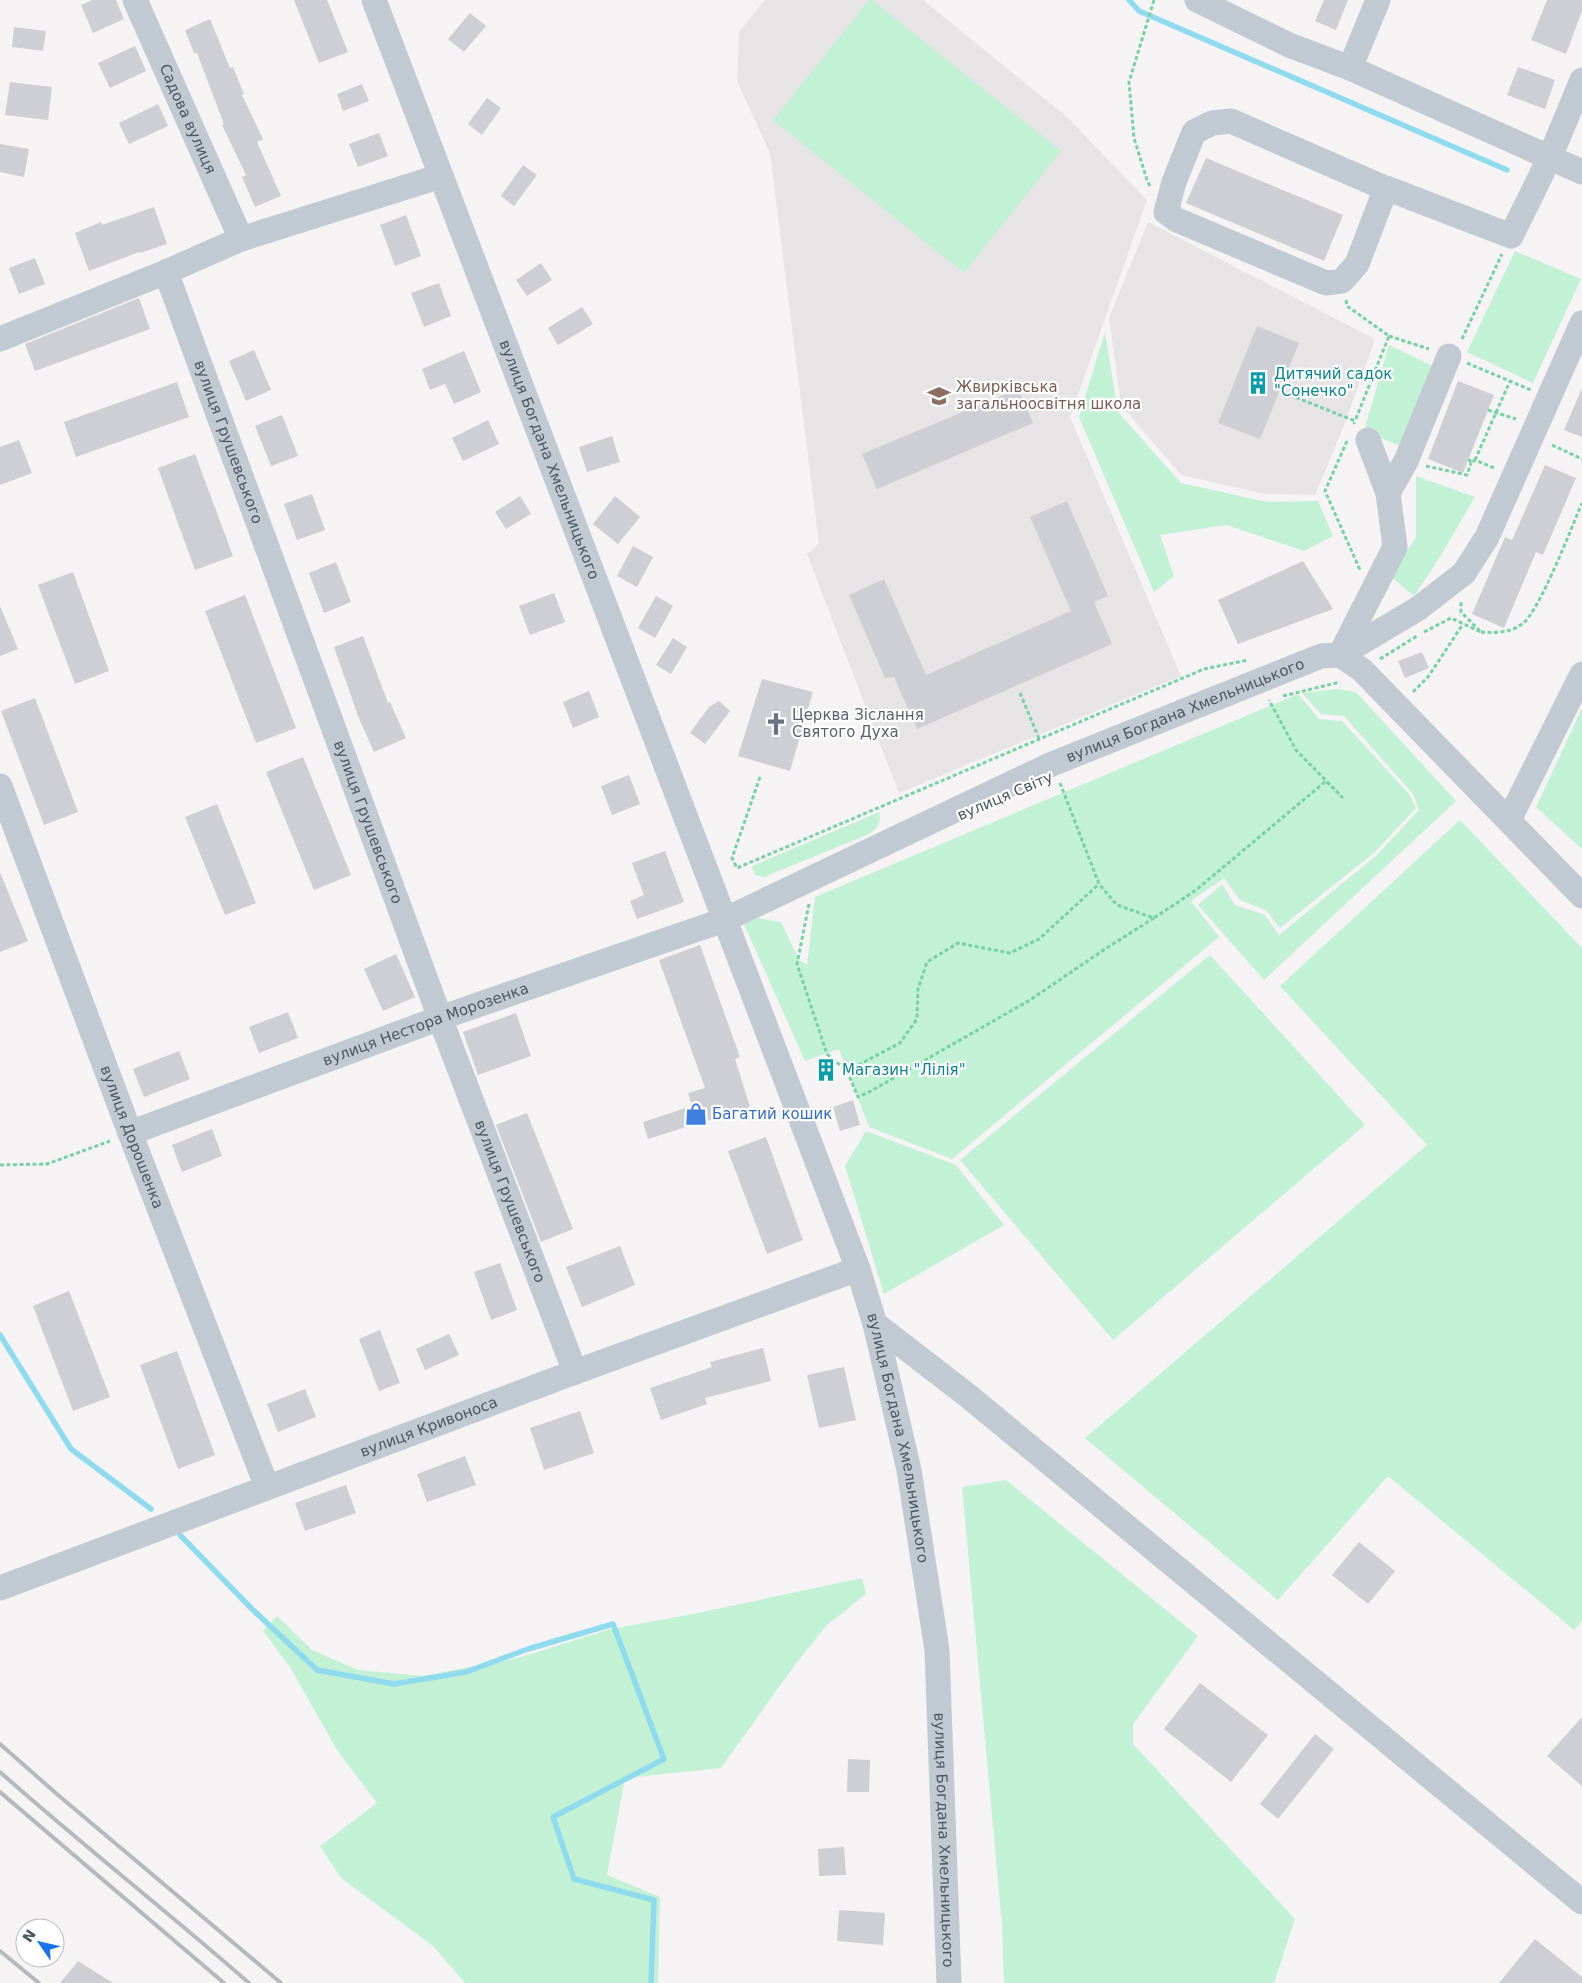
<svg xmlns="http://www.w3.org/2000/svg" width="1582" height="1983" viewBox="0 0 1582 1983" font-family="'DejaVu Sans',sans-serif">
<rect width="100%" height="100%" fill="#f5f3f3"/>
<g fill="#e6e4e5">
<polygon points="765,0 923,0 1067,117 1147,200 1070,417 1181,676 899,793 807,554 819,544 770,153 737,81 739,32"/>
<polygon points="1148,222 1375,339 1345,423 1315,495 1265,494 1181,475 1121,405 1109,318"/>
</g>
<g fill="#c3f1d5">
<polygon points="869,0 872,0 1061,151 964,273 773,120"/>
<polygon points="1515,251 1581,279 1533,383 1467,352"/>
<polygon points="1105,332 1118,412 1181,483 1267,502 1318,501 1333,536 1304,551 1226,525 1160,535 1174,576 1154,592 1079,417"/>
<polygon points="1389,345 1439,369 1405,448 1364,431"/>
<polygon points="1416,476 1475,497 1438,560 1414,596 1390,576 1416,537"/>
<polygon points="1337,689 1356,692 1456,801 1264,980 1198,905 1222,884 1235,905 1265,915 1279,935 1377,855 1419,810 1413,794 1344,716 1321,714 1302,693"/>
<polygon points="1298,694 1319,719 1342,721 1409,794 1416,808 1375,852 1280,928 1266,910 1240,900 1224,878 1191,901 1219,937 952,1159 869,1127 839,1049 805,1061 744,924 757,918 781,922 799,960 807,965 815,897"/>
<polygon points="1582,708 1582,849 1536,807"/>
<path d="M879,812C882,822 877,829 869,834L764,877L755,875L752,866Z"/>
<polygon points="1460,820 1582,948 1582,1621 1574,1630 1388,1476 1278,1600 1085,1438 1427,1145 1280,986"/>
<polygon points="1210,955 1365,1125 1113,1340 960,1160"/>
<polygon points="866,1131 956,1165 1004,1225 884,1294 845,1166"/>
<polygon points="1006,1480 1198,1636 1133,1724 1133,1744 1295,1919 1274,1983 1004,1983 1002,1925 962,1487"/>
<polygon points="862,1578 866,1594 826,1626 794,1666 721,1768 625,1778 607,1875 660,1897 658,1983 465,1983 433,1946 341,1878 320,1846 377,1803 337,1750 290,1667 263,1631 277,1616 312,1650 358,1670 423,1676 521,1657 611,1629 693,1614"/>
</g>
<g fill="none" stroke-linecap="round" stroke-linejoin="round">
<g stroke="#90daee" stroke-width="5.5">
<polyline points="1129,0 1139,11 1507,170"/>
<polyline points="0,1335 71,1449 151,1509"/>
<polyline points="180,1535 252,1609 317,1670 394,1684 466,1672 528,1649 613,1624 664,1759 553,1817 574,1879 654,1900 651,1983"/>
</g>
</g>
<g fill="#cdcfd5">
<polygon points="92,0 116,0 124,19 93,33 81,5"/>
<polygon points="294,0 327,0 348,52 319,63"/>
<polygon points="1324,0 1348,0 1336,30 1315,21"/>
<polygon points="1547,0 1582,0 1582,11 1566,54 1531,40"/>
<polygon points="470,13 486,26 464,52 448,39"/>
<polygon points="210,19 230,68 233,67 244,94 242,95 263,139 257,142 281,196 255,207 242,177 246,175 222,125 224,124 197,53 194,53 185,30"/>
<polygon points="14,27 46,31 43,51 12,47"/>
<polygon points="135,46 146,71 110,88 98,63"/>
<polygon points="1518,67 1555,80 1545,109 1507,95"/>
<polygon points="10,82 52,87 48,120 5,115"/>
<polygon points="362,84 369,101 343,111 337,94"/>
<polygon points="487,98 501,108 482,135 468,124"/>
<polygon points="158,104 168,126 129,144 119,123"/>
<polygon points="379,133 388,156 358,167 349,144"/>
<polygon points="0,144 29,149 24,177 0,172"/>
<polygon points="1206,158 1343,215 1324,261 1186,203"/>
<polygon points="523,165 537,175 514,206 501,196"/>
<polygon points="154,207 167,244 140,253 139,252 89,271 75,233 101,222 102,225"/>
<polygon points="406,215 421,256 395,266 380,225"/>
<polygon points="35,258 45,284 19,294 9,268"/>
<polygon points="541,263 552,280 527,296 516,280"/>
<polygon points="439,283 451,316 424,327 411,293"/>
<polygon points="139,298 150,329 35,371 25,344"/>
<polygon points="582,307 593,324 558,345 548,328"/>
<polygon points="1257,326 1299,343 1260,439 1218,423"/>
<polygon points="254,350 271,390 246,401 229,361"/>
<polygon points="464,351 481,392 454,404 445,384 430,390 422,369"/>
<polygon points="1458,381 1494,395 1463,473 1428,459"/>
<polygon points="177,382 189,417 76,457 64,422"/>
<polygon points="1582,388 1582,437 1564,430"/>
<polygon points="1018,389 1033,423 877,489 862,454"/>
<polygon points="282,415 298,456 271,466 255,426"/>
<polygon points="488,420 499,444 463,461 452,438"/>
<polygon points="612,436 620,462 587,472 579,447"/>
<polygon points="19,440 32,473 0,485 0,447"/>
<polygon points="195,454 233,556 195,570 158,468"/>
<polygon points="1545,465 1576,478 1543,555 1536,552 1504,628 1472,614 1505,537 1512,540"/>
<polygon points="312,494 325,530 297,540 284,504"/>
<polygon points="520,496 531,514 506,529 495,512"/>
<polygon points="615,496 640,517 618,544 593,524"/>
<polygon points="1067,501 1108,596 1094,602 1112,644 917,729 894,677 885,678 849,595 884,579 926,675 1071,611 1030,517"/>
<polygon points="633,546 653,557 637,587 617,576"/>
<polygon points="1303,561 1333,609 1238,644 1218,600"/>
<polygon points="336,562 351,602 324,613 309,573"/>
<polygon points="73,572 109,671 75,684 38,585"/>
<polygon points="554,593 565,622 530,635 519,606"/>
<polygon points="245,595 296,728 256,743 205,611"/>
<polygon points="656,596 673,606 655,638 638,628"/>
<polygon points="0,606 18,649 0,656"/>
<polygon points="363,636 388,703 390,702 406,738 374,752 358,716 334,647"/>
<polygon points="673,638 687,647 671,674 656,665"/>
<polygon points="1422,652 1429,668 1405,678 1398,661"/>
<polygon points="762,679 813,692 790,771 738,756"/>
<polygon points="589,691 599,717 573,728 563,702"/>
<polygon points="35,698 78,812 44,825 1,711"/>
<polygon points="719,701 730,711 705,744 690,733 709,707"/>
<polygon points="303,757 351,875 314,890 266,772"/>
<polygon points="629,775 640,804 612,815 601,786"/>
<polygon points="217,804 256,903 225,915 185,817"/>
<polygon points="665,851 684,902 637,919 630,901 644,895 632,863"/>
<polygon points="0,872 28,941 0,952"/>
<polygon points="700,945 740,1057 735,1059 750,1107 648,1139 643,1122 692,1106 688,1093 705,1088 659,960"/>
<polygon points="396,954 415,997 383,1011 364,969"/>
<polygon points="288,1012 298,1038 259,1053 249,1027"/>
<polygon points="516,1013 531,1056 478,1075 463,1032"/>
<polygon points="179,1051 190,1079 144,1097 133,1069"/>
<polygon points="853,1100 860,1125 840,1131 833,1107"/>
<polygon points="527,1113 573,1229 541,1242 496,1125"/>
<polygon points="212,1129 222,1156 182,1172 172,1145"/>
<polygon points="766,1137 803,1240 767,1254 728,1151"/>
<polygon points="620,1246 635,1285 582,1307 566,1267"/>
<polygon points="500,1263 517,1310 491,1320 474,1272"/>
<polygon points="69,1291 110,1397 73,1411 33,1306"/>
<polygon points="380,1330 400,1383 379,1391 359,1339"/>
<polygon points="449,1334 459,1355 425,1370 416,1349"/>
<polygon points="763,1348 771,1381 705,1398 707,1404 661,1420 650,1388 712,1367 710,1362"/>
<polygon points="177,1351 215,1455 178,1469 140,1365"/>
<polygon points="844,1367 856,1420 819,1428 807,1375"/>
<polygon points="305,1389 316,1417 278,1432 267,1404"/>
<polygon points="580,1411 594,1453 544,1470 530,1428"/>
<polygon points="465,1456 476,1485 427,1502 417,1474"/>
<polygon points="346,1485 356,1513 305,1531 295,1503"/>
<polygon points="1359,1542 1395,1571 1368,1604 1332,1575"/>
<polygon points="1200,1683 1268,1735 1231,1782 1164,1729"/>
<polygon points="1582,1717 1582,1786 1547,1756"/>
<polygon points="1315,1734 1334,1749 1278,1819 1260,1804"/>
<polygon points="848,1759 870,1760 869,1792 847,1792"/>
<polygon points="844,1847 846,1875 819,1876 818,1849"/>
<polygon points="839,1910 885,1913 883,1945 837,1941"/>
<polygon points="1535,1939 1582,1977 1582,1983 1499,1983"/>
<polygon points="78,1961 113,1983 60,1983"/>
</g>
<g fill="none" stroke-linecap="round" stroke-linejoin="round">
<g stroke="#7ad0a6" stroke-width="3" stroke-dasharray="4 2.5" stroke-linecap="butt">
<polyline points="1150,186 1147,180 1134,138 1129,82 1154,0"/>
<polyline points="1346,300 1347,306 1389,336 1355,421"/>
<polyline points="1389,336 1429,349"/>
<polyline points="1462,339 1502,254"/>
<polyline points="1467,363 1531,390"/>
<polyline points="1290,395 1355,421 1354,424"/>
<polyline points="1488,410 1516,419"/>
<polyline points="1347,441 1325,491 1360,570"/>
<polyline points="1552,445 1582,459"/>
<polyline points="1469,459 1471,463 1475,460 1494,468"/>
<polyline points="1475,460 1510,381"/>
<polyline points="1426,466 1467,475 1471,463"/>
<polyline points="1424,632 1451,618 1481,632 1461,612 1461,602"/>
<path d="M1481,632C1495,633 1510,633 1522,624C1539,613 1572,526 1582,503"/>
<polyline points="1380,659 1417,636"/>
<polyline points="1413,692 1428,677 1463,624"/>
<polyline points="1020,693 1040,741"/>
<polyline points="1283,696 1340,682"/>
<polyline points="760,777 732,858 737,868 1204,669 1248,660"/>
<polyline points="1060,783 1099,884 1117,905 1154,918 1196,890 1326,781 1342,797 1296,750 1269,700"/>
<polyline points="809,904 797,964 827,1054 847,1071 900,1043 917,1019 918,989 927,962 958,943 1010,953 1039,939 1099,884"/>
<polyline points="847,1071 858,1097 871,1091 1030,1000 1105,949 1154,918"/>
<polyline points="0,1165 47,1164 110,1141"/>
</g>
<g stroke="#c1cad2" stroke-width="25">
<path id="s1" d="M135,0L241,239"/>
<path id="s2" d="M374,0L858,1269L875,1324L909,1470L937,1650L949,1983"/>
<polyline points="1197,0 1289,45 1350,68 1582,172"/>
<polyline points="1350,68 1378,0"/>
<polyline points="1386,188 1357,264 1342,281 1326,283 1177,220 1166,212 1174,182 1194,132 1212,123 1231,121 1380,186 1386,188 1511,236 1550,157 1582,80"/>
<path id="s3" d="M166,272L440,1018L575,1372"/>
<polyline points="0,339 166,272 241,239 441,176"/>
<polyline points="1388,493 1406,461 1449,356"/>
<polyline points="1340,655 1419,608 1464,573 1487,537 1582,323"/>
<polyline points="1340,655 1395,547 1388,493 1368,440"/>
<path id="s4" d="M0,786L130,1133L267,1487"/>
<polyline points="1509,820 1582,674"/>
<path id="s5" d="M130,1133L440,1018L724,920L1052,764L1321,656L1340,655L1362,670L1582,896"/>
<polyline points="875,1324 967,1395 1582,1902"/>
<path id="s6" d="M0,1588L575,1372L858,1269"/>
</g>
<g stroke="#b5b8bd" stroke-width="4">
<polyline points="0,1744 58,1795 281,1983"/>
<path d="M0,1772C81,1844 167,1911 249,1983"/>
<polyline points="0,1792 224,1983"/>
<polyline points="0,1951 39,1983"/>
</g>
</g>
<defs>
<symbol id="building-bare" viewBox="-9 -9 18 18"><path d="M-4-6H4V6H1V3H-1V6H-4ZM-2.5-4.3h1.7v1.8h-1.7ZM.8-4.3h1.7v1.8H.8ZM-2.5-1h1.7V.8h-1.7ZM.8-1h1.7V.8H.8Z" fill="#0f9aa8" stroke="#fff" stroke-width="2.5" paint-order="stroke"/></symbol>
<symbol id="school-bare" viewBox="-9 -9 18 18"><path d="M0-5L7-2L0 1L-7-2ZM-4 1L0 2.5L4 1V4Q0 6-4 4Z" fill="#8d6e63" stroke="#fff" stroke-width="2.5" paint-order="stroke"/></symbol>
<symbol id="church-bare" viewBox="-9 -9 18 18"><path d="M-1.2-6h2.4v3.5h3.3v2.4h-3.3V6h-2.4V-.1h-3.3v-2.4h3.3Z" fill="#6b7280" stroke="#fff" stroke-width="2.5" paint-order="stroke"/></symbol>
<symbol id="shop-bare" viewBox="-9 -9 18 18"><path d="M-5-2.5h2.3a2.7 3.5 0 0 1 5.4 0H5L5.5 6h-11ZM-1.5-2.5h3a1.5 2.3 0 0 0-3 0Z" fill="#3f7fe0" stroke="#fff" stroke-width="2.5" paint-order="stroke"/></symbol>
</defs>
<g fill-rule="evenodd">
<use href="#building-bare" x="1242" y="367" width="32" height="32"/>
<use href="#school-bare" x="923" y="380" width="32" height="32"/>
<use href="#church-bare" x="760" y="708" width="32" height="32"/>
<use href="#building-bare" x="810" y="1054" width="32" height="32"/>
<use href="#shop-bare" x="680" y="1098" width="32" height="32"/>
</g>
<g text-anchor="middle" stroke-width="4.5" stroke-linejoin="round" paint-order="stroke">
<g font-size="15" fill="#4a5661" stroke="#fff">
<text dy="5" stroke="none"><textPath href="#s1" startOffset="130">Садова вулиця</textPath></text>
<text dy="5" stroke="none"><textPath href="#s3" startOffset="181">вулиця Грушевського</textPath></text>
<text dy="5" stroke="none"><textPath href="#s2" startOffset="492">вулиця Богдана Хмельницького</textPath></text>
<text dy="5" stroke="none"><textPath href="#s5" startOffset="1138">вулиця Богдана Хмельницького</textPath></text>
<text transform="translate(1005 796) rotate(-23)" y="5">вулиця Світу</text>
<text dy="5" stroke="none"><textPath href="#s3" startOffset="586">вулиця Грушевського</textPath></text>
<text dy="5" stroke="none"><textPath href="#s5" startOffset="315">вулиця Нестора Морозенка</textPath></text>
<text dy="5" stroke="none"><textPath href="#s4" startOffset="375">вулиця Дорошенка</textPath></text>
<text dy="5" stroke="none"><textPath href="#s3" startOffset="991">вулиця Грушевського</textPath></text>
<text dy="5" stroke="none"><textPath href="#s6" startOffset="458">вулиця Кривоноса</textPath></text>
<text dy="5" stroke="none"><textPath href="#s2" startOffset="1532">вулиця Богдана Хмельницького</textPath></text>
<text dy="5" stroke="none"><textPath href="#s2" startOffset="1938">вулиця Богдана Хмельницького</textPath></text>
</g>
<g font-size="15" fill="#0d838f" stroke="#fff" text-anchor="start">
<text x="1274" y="379">Дитячий садок<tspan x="1274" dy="17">"Сонечко"</tspan></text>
<text x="842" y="1075">Магазин "Лілія"</text>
</g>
<g font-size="15" fill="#785e54" stroke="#fff" text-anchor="start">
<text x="956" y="392">Жвирківська<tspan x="956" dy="17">загальноосвітня школа</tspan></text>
</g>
<g font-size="15" fill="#5b616d" stroke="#fff" text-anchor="start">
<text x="792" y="720">Церква Зіслання<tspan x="792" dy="17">Святого Духа</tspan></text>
</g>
<g font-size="15" fill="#366cbe" stroke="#fff" text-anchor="start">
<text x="712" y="1119">Багатий кошик</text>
</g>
</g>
<g transform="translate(40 1943) rotate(304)"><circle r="24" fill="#ffffff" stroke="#b7bbc0"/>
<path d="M0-4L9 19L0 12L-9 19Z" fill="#1a73e8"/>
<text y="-8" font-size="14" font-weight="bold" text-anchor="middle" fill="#4a5661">N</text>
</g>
</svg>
